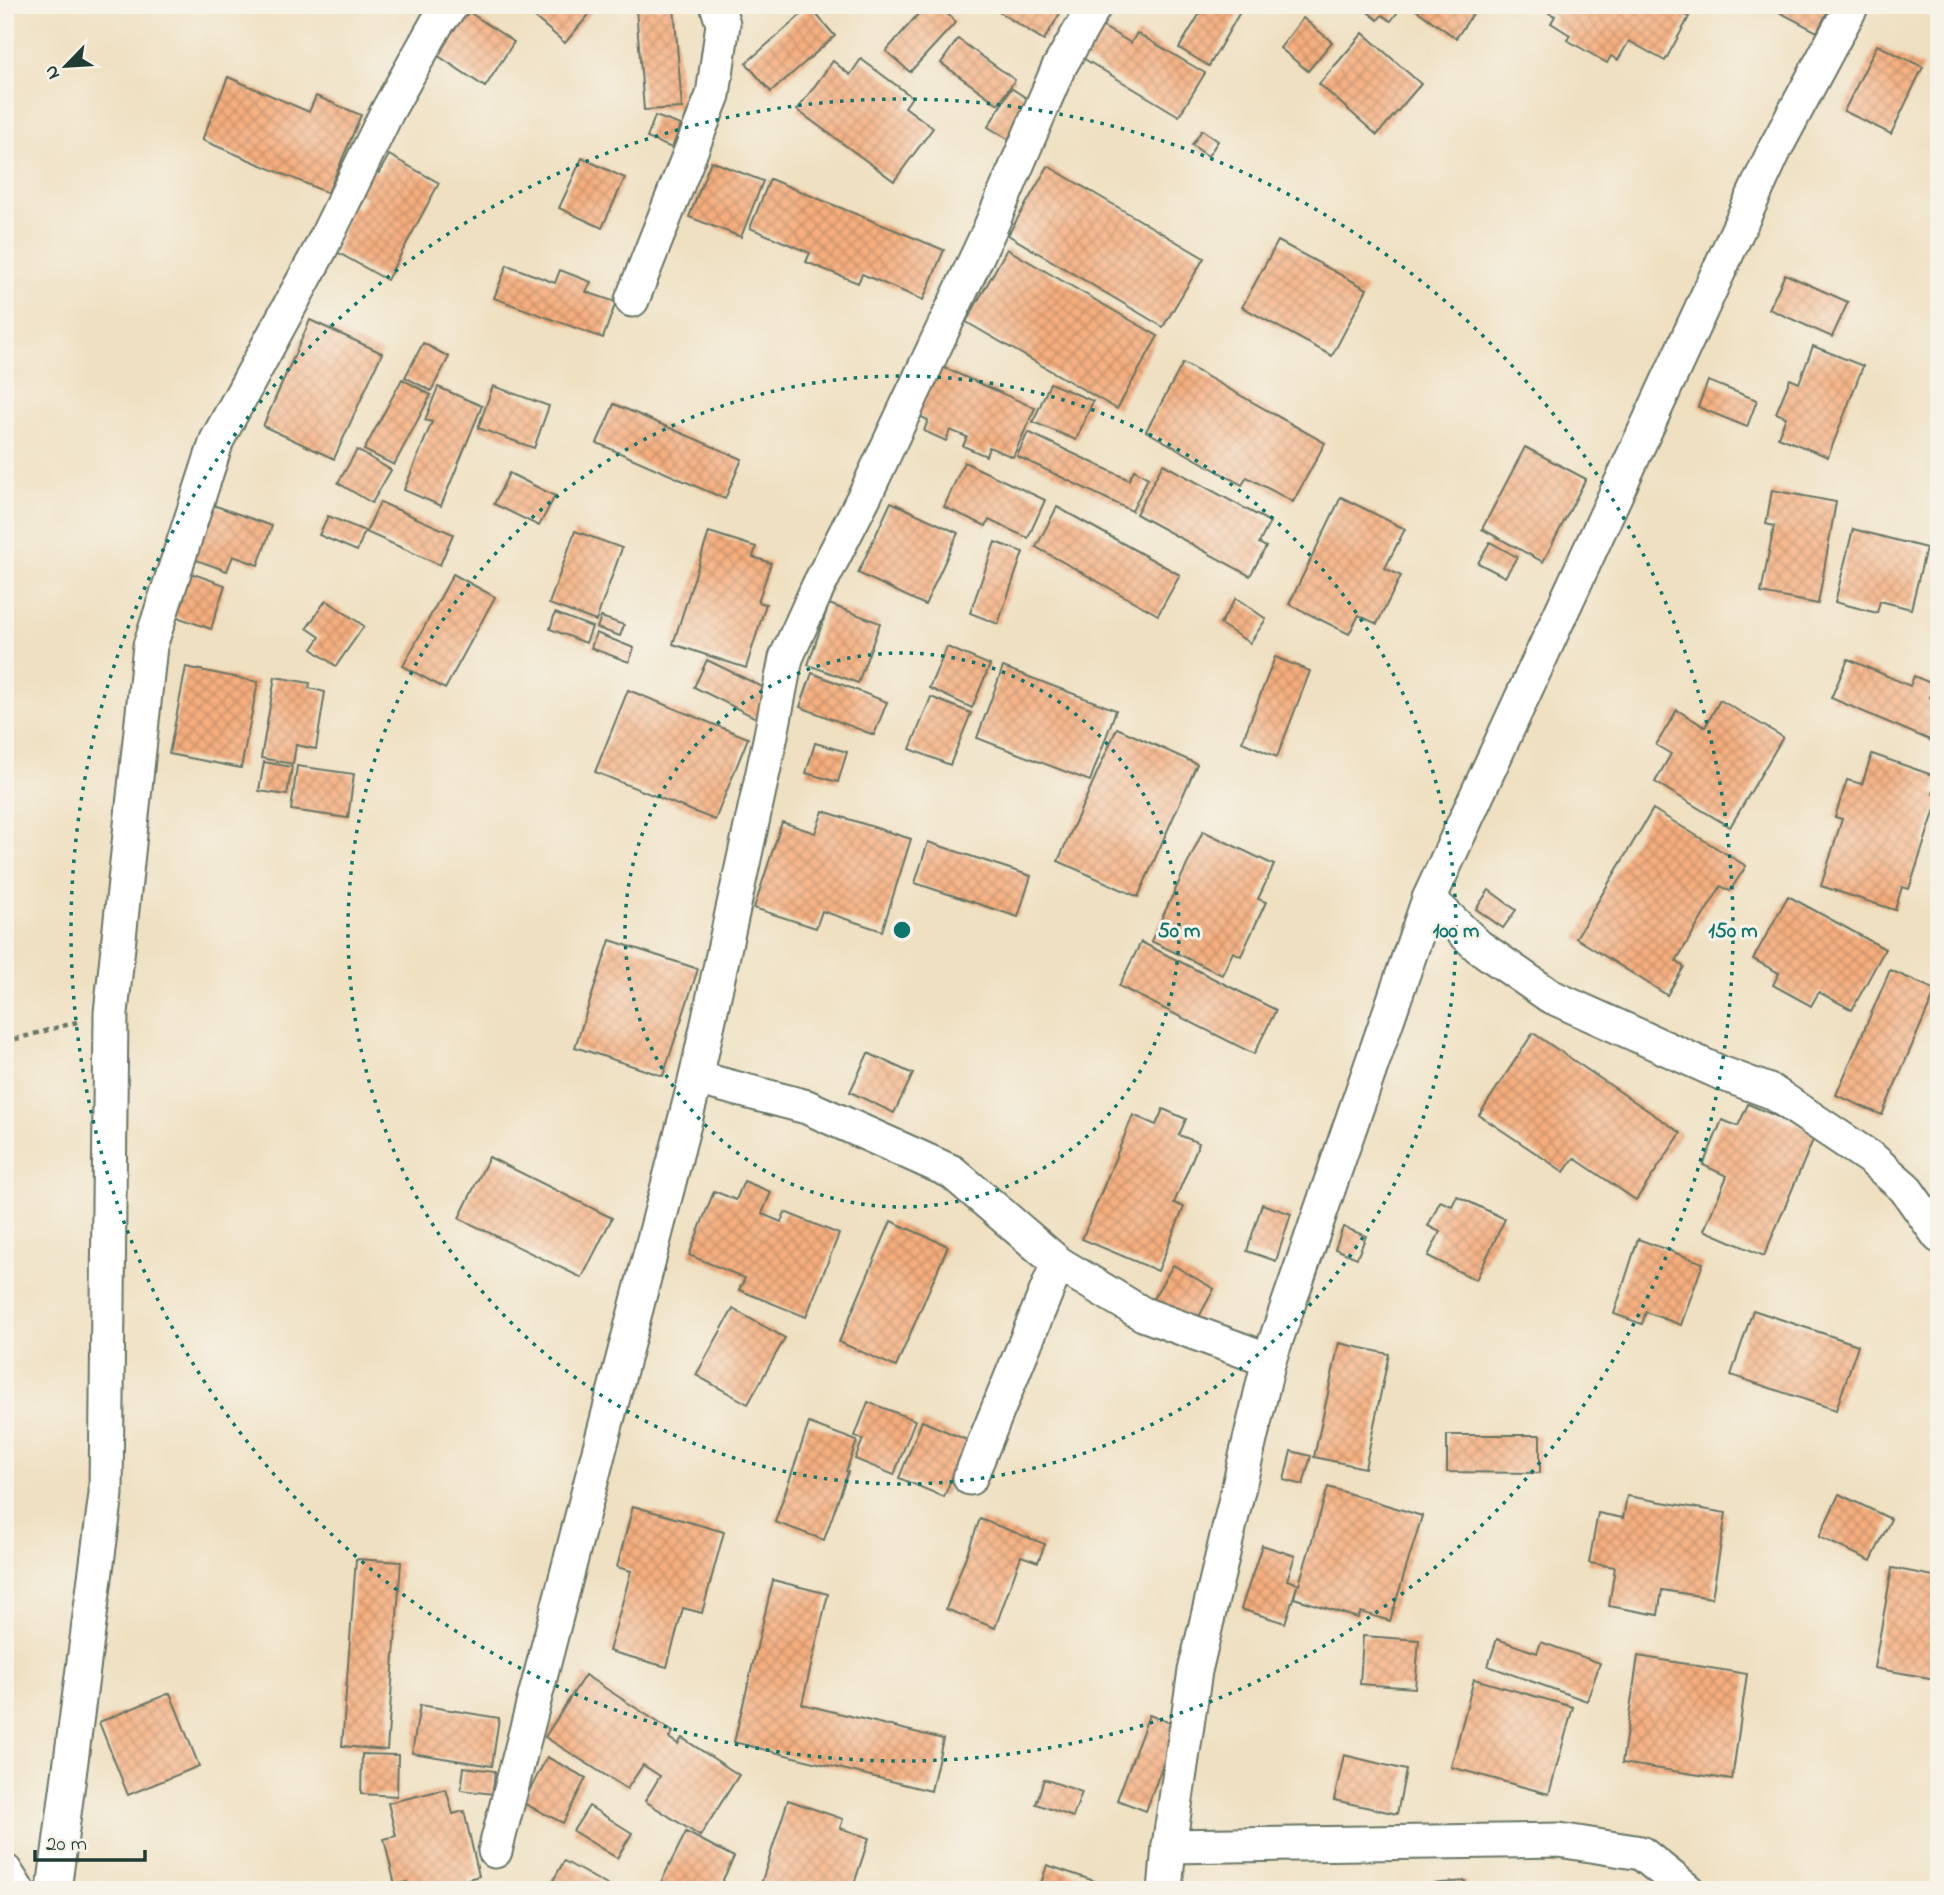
<svg xmlns="http://www.w3.org/2000/svg" width="1944" height="1895" viewBox="0 0 1944 1895" font-family="'Indie Flower',sans-serif">
<defs>
<pattern id="building-cross-hatch" width="8" height="8" patternUnits="userSpaceOnUse" patternTransform="scale(1.75)"><rect width="8" height="8" fill="#f6ae7e"/><path d="M0 0l8 8M0 8l8-8" fill="none" stroke="#c78f68"/></pattern>
</defs>
<rect width="100%" height="100%" fill="#f7f3e8"/>
<filter id="ink" filterUnits="userSpaceOnUse"><feTurbulence type="fractalNoise" baseFrequency=".0143" numOctaves="2"/><feDisplacementMap in="SourceGraphic" scale="14" xChannelSelector="R" yChannelSelector="G"/><feConvolveMatrix kernelMatrix="1 2 1 2 8 2 1 2 1" color-interpolation-filters="sRGB"/></filter>
<filter id="wash" filterUnits="userSpaceOnUse"><feTurbulence type="fractalNoise" baseFrequency=".00686" numOctaves="4" result="noise"/><feDisplacementMap in="SourceGraphic" scale="28" xChannelSelector="R" yChannelSelector="G"/><feGaussianBlur stdDeviation="1.57" result="paint"/><feColorMatrix in="noise" values="0 0 0 0 0 0 0 0 0 0 0 0 0 0 0 0 0 1.4 0 .05"/><feComposite in="paint" operator="in"/></filter>
<g filter="url(#wash)">
<rect width="100%" height="100%" fill="#efe0c1"/>
<g id="blocks">
<g fill="url(#building-cross-hatch)">
<polygon points="520,5 597,5 565,43"/>
<polygon points="926,5 938,5 956,22 910,72 886,51"/>
<polygon points="988,5 1065,5 1044,40"/>
<polygon points="1205,5 1244,5 1209,66 1179,48"/>
<polygon points="1359,5 1403,5 1391,21 1382,15 1378,20"/>
<polygon points="1409,5 1479,5 1456,38"/>
<polygon points="1554,5 1668,5 1689,17 1665,61 1629,41 1618,60 1611,56 1607,63 1567,40 1570,35 1551,23 1555,16 1549,13"/>
<polygon points="1766,5 1831,5 1817,32"/>
<polygon points="674,6 682,108 644,110 636,9"/>
<polygon points="810,7 835,36 771,92 746,63"/>
<polygon points="466,10 514,42 485,87 437,55"/>
<polygon points="1303,18 1332,42 1308,71 1280,48"/>
<polygon points="1100,25 1131,43 1137,33 1205,73 1179,116 1081,57"/>
<polygon points="1363,33 1421,84 1377,135 1319,84"/>
<polygon points="958,39 1015,80 998,104 941,63"/>
<polygon points="1877,45 1923,67 1891,134 1844,111"/>
<polygon points="861,59 912,97 905,107 933,128 894,181 797,110 833,61 850,75"/>
<polygon points="228,77 309,112 316,96 361,115 328,193 202,140"/>
<polygon points="1011,88 1031,101 1008,139 988,127"/>
<polygon points="655,116 681,125 672,148 647,138"/>
<polygon points="1202,130 1218,141 1208,156 1192,145"/>
<polygon points="389,155 439,183 387,280 337,252 351,205 359,209 366,197 356,192 369,168 379,173"/>
<polygon points="582,158 625,178 602,228 559,208"/>
<polygon points="711,161 763,181 741,237 689,217"/>
<polygon points="1048,166 1204,258 1163,327 1008,235"/>
<polygon points="770,179 944,250 923,300 862,274 858,283 806,262 810,253 750,228"/>
<polygon points="1278,241 1367,289 1332,356 1242,307"/>
<polygon points="1007,249 1158,336 1117,409 966,322"/>
<polygon points="507,265 555,283 560,270 591,282 586,292 616,302 603,338 494,298"/>
<polygon points="1785,274 1848,302 1832,337 1769,309"/>
<polygon points="310,320 382,353 334,459 263,426"/>
<polygon points="423,343 449,357 431,391 405,377"/>
<polygon points="1813,346 1863,366 1828,457 1778,437 1786,417 1776,413 1790,379 1799,383"/>
<polygon points="1183,363 1325,443 1293,502 1247,477 1242,485 1146,431"/>
<polygon points="938,365 1035,408 1013,457 989,447 986,456 963,446 967,437 950,430 946,441 924,431 928,420 917,415"/>
<polygon points="402,379 431,395 394,465 364,450"/>
<polygon points="1708,381 1757,400 1747,427 1698,407"/>
<polygon points="1050,383 1093,401 1076,440 1033,422"/>
<polygon points="493,386 549,406 534,448 478,428"/>
<polygon points="438,387 482,406 441,506 404,490 432,422 425,420"/>
<polygon points="614,404 742,459 725,499 597,443"/>
<polygon points="1028,432 1129,480 1134,470 1148,478 1132,511 1017,456"/>
<polygon points="1525,447 1586,479 1543,562 1482,529"/>
<polygon points="357,450 391,470 372,503 338,483"/>
<polygon points="964,462 1045,500 1028,538 989,520 986,526 944,507"/>
<polygon points="1163,464 1270,522 1259,543 1266,547 1250,576 1136,514"/>
<polygon points="509,473 555,496 539,526 494,504"/>
<polygon points="1772,490 1836,502 1818,604 1761,593 1774,526 1766,524"/>
<polygon points="1341,497 1405,529 1385,568 1401,576 1377,624 1359,615 1349,634 1289,604"/>
<polygon points="380,502 453,534 440,565 366,532"/>
<polygon points="891,502 958,533 925,605 858,573"/>
<polygon points="213,505 272,526 258,565 233,556 227,571 193,559"/>
<polygon points="1057,507 1180,575 1158,615 1036,547"/>
<polygon points="328,516 365,531 357,551 319,535"/>
<polygon points="1853,529 1926,548 1911,609 1880,601 1877,613 1835,602"/>
<polygon points="575,531 622,548 596,621 549,604"/>
<polygon points="709,532 756,547 753,557 771,563 758,602 766,604 746,668 673,644"/>
<polygon points="995,542 1023,552 998,624 970,613"/>
<polygon points="1490,542 1517,557 1505,577 1478,563"/>
<polygon points="182,570 225,585 211,629 168,614"/>
<polygon points="453,574 495,597 445,689 403,666"/>
<polygon points="1236,598 1266,619 1250,643 1220,624"/>
<polygon points="326,600 364,626 336,666 312,649 320,637 307,628"/>
<polygon points="829,604 880,623 858,683 808,665"/>
<polygon points="555,613 592,627 586,643 550,629"/>
<polygon points="601,617 624,625 620,636 597,628"/>
<polygon points="596,633 634,648 629,662 591,648"/>
<polygon points="947,647 990,665 972,708 929,688"/>
<polygon points="1275,657 1310,671 1277,757 1242,742"/>
<polygon points="1848,659 1910,686 1914,676 1935,685 1930,697 1939,700 1939,744 1831,698"/>
<polygon points="707,660 773,692 760,720 694,687"/>
<polygon points="186,667 258,682 241,768 169,754"/>
<polygon points="1003,667 1116,710 1090,781 977,738"/>
<polygon points="812,673 887,702 874,735 800,707"/>
<polygon points="275,677 310,683 309,688 325,692 316,749 296,745 293,764 261,758"/>
<polygon points="628,690 748,738 715,820 595,772"/>
<polygon points="931,697 971,713 950,765 910,749"/>
<polygon points="1720,700 1783,737 1730,827 1655,782 1671,754 1656,745 1677,710 1705,727"/>
<polygon points="1117,728 1197,764 1138,897 1058,861"/>
<polygon points="815,743 847,752 838,782 806,773"/>
<polygon points="1872,754 1938,777 1933,794 1939,797 1909,889 1902,887 1895,910 1821,886 1842,819 1835,817 1847,780 1862,784"/>
<polygon points="264,762 292,767 287,795 259,791"/>
<polygon points="297,766 354,774 348,818 291,810"/>
<polygon points="1653,809 1746,866 1730,891 1721,886 1676,961 1684,967 1667,995 1576,938"/>
<polygon points="823,811 911,839 882,931 822,911 816,928 754,908 782,822 815,833"/>
<polygon points="1203,831 1274,865 1258,899 1266,902 1241,956 1233,952 1222,975 1151,941"/>
<polygon points="928,842 1031,876 1018,917 915,883"/>
<polygon points="1489,890 1516,910 1503,928 1476,909"/>
<polygon points="1788,896 1885,949 1852,1010 1819,992 1811,1006 1773,985 1779,973 1753,959"/>
<polygon points="610,940 698,969 663,1076 575,1047"/>
<polygon points="1141,942 1276,1010 1254,1054 1119,986"/>
<polygon points="1890,970 1936,990 1882,1115 1836,1095"/>
<polygon points="1533,1033 1681,1133 1636,1200 1574,1158 1564,1172 1479,1115"/>
<polygon points="868,1053 913,1074 894,1113 850,1092"/>
<polygon points="1748,1104 1816,1133 1764,1256 1704,1230 1727,1176 1703,1165 1722,1120 1738,1126"/>
<polygon points="1163,1109 1186,1119 1179,1135 1199,1143 1174,1203 1184,1207 1158,1271 1082,1239 1133,1115 1156,1125"/>
<polygon points="489,1157 612,1218 582,1278 459,1218"/>
<polygon points="744,1181 771,1192 762,1214 781,1222 785,1212 839,1234 806,1317 739,1290 745,1278 689,1255 714,1191 736,1200"/>
<polygon points="1457,1196 1505,1219 1476,1280 1428,1256 1440,1232 1428,1226 1440,1201 1452,1206"/>
<polygon points="1262,1204 1291,1214 1276,1261 1247,1251"/>
<polygon points="891,1221 948,1246 896,1367 839,1342"/>
<polygon points="1343,1227 1366,1236 1357,1258 1335,1249"/>
<polygon points="1638,1239 1703,1263 1681,1325 1646,1312 1642,1324 1614,1314"/>
<polygon points="1173,1265 1214,1289 1193,1328 1150,1304"/>
<polygon points="733,1309 785,1338 748,1404 696,1375"/>
<polygon points="1753,1310 1858,1345 1836,1410 1731,1375"/>
<polygon points="1339,1343 1389,1354 1365,1468 1314,1457"/>
<polygon points="868,1402 915,1420 894,1475 855,1459 863,1439 855,1436"/>
<polygon points="922,1421 967,1440 944,1497 899,1478"/>
<polygon points="809,1423 857,1441 846,1471 848,1472 824,1540 775,1522"/>
<polygon points="1447,1435 1540,1435 1540,1473 1447,1472"/>
<polygon points="1291,1451 1311,1456 1303,1485 1284,1480"/>
<polygon points="1328,1487 1422,1516 1390,1621 1361,1612 1358,1618 1294,1598 1297,1586 1285,1623 1241,1609 1262,1545 1295,1556 1287,1580 1299,1584"/>
<polygon points="1839,1494 1891,1519 1871,1561 1819,1537"/>
<polygon points="1627,1496 1726,1513 1712,1598 1662,1590 1658,1615 1609,1606 1615,1567 1589,1563 1598,1513 1623,1518"/>
<polygon points="633,1506 724,1532 702,1613 683,1608 667,1667 609,1651 631,1571 617,1567"/>
<polygon points="980,1519 1045,1544 1038,1562 1021,1556 995,1628 946,1609"/>
<polygon points="356,1559 401,1562 387,1750 342,1746"/>
<polygon points="1892,1568 1939,1577 1939,1661 1935,1679 1874,1668"/>
<polygon points="773,1580 828,1594 802,1704 943,1739 931,1791 734,1742"/>
<polygon points="1363,1636 1419,1640 1415,1688 1360,1684"/>
<polygon points="1497,1639 1537,1653 1541,1642 1600,1663 1587,1701 1488,1666"/>
<polygon points="1638,1656 1747,1674 1732,1780 1622,1763"/>
<polygon points="585,1675 673,1732 669,1738 678,1744 682,1738 739,1775 700,1836 645,1801 660,1776 643,1765 627,1789 545,1737"/>
<polygon points="1474,1679 1573,1707 1549,1794 1451,1767"/>
<polygon points="170,1693 199,1766 128,1795 99,1722"/>
<polygon points="420,1705 499,1718 492,1766 412,1753"/>
<polygon points="1149,1715 1177,1725 1146,1811 1117,1800"/>
<polygon points="362,1754 398,1755 397,1796 361,1794"/>
<polygon points="1344,1755 1406,1770 1397,1814 1334,1800"/>
<polygon points="547,1757 586,1778 563,1823 523,1803"/>
<polygon points="464,1767 495,1771 493,1794 461,1790"/>
<polygon points="1044,1779 1082,1792 1073,1817 1036,1804"/>
<polygon points="446,1789 453,1814 464,1811 479,1876 468,1879 471,1890 409,1890 407,1882 395,1885 384,1839 396,1836 388,1803"/>
<polygon points="788,1800 843,1819 840,1828 869,1838 852,1890 835,1885 833,1890 759,1890"/>
<polygon points="589,1806 632,1833 617,1858 573,1831"/>
<polygon points="686,1832 734,1857 718,1890 658,1888"/>
<polygon points="564,1861 616,1890 548,1890"/>
<polygon points="1047,1865 1118,1889 1117,1890 1039,1890"/>
<polygon points="1465,1881 1466,1890 1407,1890 1407,1886"/>
</g>
</g>
</g>
<g filter="url(#ink)">
<use href="#blocks" fill-opacity="0" stroke="#687665" stroke-width="2"/>
<g fill="none" stroke-linecap="round" stroke-linejoin="round">
<defs>
<g id="street">
<polyline points="632,300 713,95 723,24 717,5"/>
<polyline points="1429,899 1478,946 1550,996 1721,1073 1772,1092 1872,1159 1905,1188 1939,1236"/>
<polyline points="696,1078 807,1107 952,1172 1058,1263 1143,1314 1269,1360"/>
<polyline points="970,1478 1058,1263"/>
<polyline points="1169,1846 1559,1840 1641,1853 1687,1890"/>
<polyline points="495,1851 696,1078 770,740 786,658 818,587 866,493 988,233 1058,69 1095,5"/>
<polyline points="5,1871 17,1890"/>
<polyline points="54,1890 106,1494 111,1013 150,646 217,440 320,250 387,112 437,23 452,5"/>
<polyline points="1165,1890 1169,1846 1195,1671 1269,1360 1429,899 1776,147 1852,5"/>
</g>
</defs>
<use href="#street" stroke="#687665" stroke-width="37"/>
<polyline stroke="#687665" stroke-width="4.5" stroke-dasharray="5 5" stroke-linecap="butt" points="5,1042 77,1022"/>
<use href="#street" stroke="#fff" stroke-width="33"/>
</g>
</g>
<g fill="none" stroke="#0f766e" stroke-width="3.5" stroke-dasharray="3.5 7">
<circle cx="902" cy="930" r="277"/>
<circle cx="902" cy="930" r="554"/>
<circle cx="902" cy="930" r="831"/>
</g>
<circle cx="902" cy="930" r="10" fill="#0f766e" stroke="#f7f3e8" stroke-width="3.5"/>
<g font-size="21" text-anchor="middle" font-weight="bold" fill="#0f766e" stroke="#f7f3e8" stroke-width="6" stroke-linejoin="round" paint-order="stroke">
<text x="1179" y="937">50 m</text>
<text x="1456" y="937">100 m</text>
<text x="1733" y="937">150 m</text>
</g>
<rect width="1944" height="1895" fill="none" stroke="#f7f3e8" stroke-width="28"/>
<g transform="translate(66 66) rotate(245)" stroke="#f7f3e8" stroke-width="5" paint-order="stroke">
<path d="M0-5L12 26L0 18L-12 26Z" fill="#1f3d34"/>
<text y="-10" font-size="19" font-weight="bold" text-anchor="middle" fill="#1f3d34">N</text>
</g>
<path d="M35 1850v10h110v-10" fill="none" stroke="#1f3d34" stroke-width="3.5"/>
<text x="46" y="1850" font-size="21" fill="#1f3d34" stroke="#f7f3e8" stroke-width="5" paint-order="stroke">20 m</text>
</svg>
